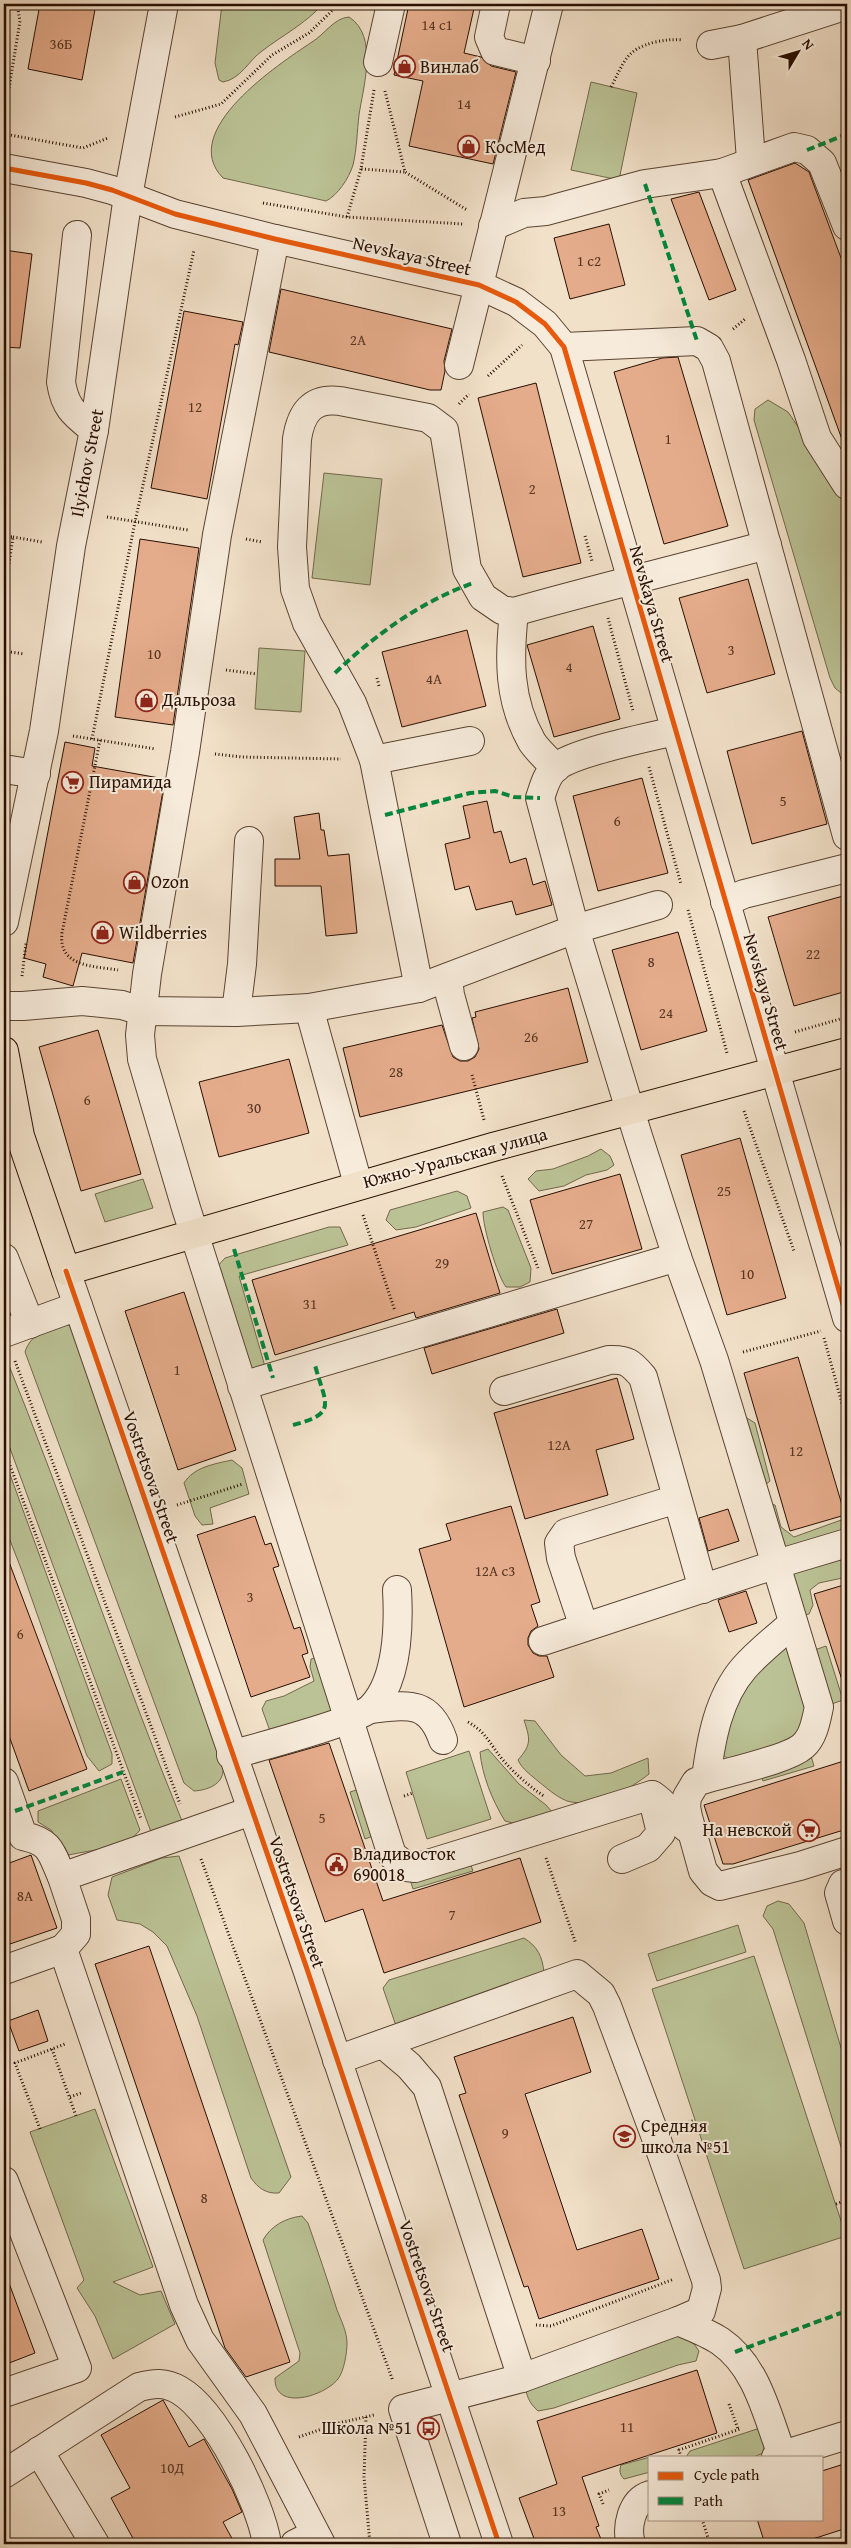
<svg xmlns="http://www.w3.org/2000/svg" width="851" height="2548" viewBox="0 0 851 2548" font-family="'Gentium Book Plus',serif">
<rect width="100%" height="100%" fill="#f2e1c9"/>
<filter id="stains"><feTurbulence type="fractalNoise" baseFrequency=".004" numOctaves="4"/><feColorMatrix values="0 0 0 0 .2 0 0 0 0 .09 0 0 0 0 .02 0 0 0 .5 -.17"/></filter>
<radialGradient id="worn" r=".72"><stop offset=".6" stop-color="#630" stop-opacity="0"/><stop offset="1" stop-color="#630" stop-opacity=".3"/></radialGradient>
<g fill="#bbc396" stroke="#72684b">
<path d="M222,4H323C305,24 283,35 262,51C249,60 241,79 223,82L219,80L215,63Z"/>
<path d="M349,17C379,36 363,88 359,115C357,131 357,149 353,165C349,178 338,195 326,201L223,178C177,131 279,64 312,42C325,34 334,18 349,17Z"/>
<polygon points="591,82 637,93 619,180 571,170"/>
<polygon points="768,400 788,412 847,498 847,698 835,688 830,678 754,420 755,409"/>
<polygon points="324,473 382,479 370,585 312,578"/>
<polygon points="259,648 305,651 301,712 255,709"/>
<polygon points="601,1149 610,1156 614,1165 607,1170 586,1175 564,1186 539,1191 528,1179 536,1171 553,1169 588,1156"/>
<polygon points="143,1179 153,1208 105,1222 95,1194"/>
<polygon points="457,1191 467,1196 471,1208 416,1227 396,1230 386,1220 390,1210"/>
<path d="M503,1207L508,1210L531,1268L530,1282L520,1287H506C497,1275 483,1228 483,1212Z"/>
<polygon points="329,1227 340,1227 348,1245 239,1276 266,1370 247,1376 216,1268 225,1258"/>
<path d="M64,1324L71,1326L223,1766C225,1783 210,1790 194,1791L184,1783L25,1352C31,1333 47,1330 64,1324Z"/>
<path d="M4,1353C67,1508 119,1666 182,1821L151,1832L4,1432Z"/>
<polygon points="747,1418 755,1423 770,1481 764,1486 741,1422"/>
<polygon points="4,1458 112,1754 112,1764 99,1771 87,1756 22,1571 4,1525"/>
<path d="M232,1460L242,1468L249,1494L210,1508L213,1524L202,1525L195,1516L184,1483C194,1467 214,1464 232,1460Z"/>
<polygon points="768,1503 775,1505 781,1527 794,1537 844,1519 847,1523 847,1538 780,1552"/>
<polygon points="847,1549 847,1577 819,1583 810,1590 813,1605 809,1614 804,1615 790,1570"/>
<polygon points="790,1643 808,1722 785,1748 728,1759 722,1754 723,1734 749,1677"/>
<polygon points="826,1646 843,1700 826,1706 809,1652"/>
<polygon points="316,1658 339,1714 270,1731 262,1709 266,1701 284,1696 314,1681 310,1667 311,1659"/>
<path d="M524,1720L535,1721L561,1755L585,1776L611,1773L648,1758L649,1774C629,1790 598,1806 571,1802C560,1800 548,1789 539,1782C531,1775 522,1769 518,1760C532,1744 530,1739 524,1720Z"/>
<path d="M488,1749L519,1784L546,1805L553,1813L520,1825L505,1821C492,1800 482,1775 480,1752Z"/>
<polygon points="469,1751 491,1819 427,1839 406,1772"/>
<polygon points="810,1753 814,1766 763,1781 759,1768"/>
<path d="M121,1779L140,1830C127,1848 90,1850 69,1855L51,1830L38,1822V1811Z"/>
<polygon points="366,1787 381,1833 365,1839 350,1792"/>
<polygon points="467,1854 473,1871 413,1889 408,1873"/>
<path d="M179,1856L291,2177L279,2193C266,2194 258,2188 251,2178L197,2016L167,1946L153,1932L140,1924L117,1920L108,1895L112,1877L162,1858Z"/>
<polygon points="778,1901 789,1904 804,1923 847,2068 847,2166 773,1929 763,1916 767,1906"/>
<polygon points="738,1925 746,1952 657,1981 648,1954"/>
<path d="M524,1938C538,1947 542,1956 544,1972L400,2025L395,2023L383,1988L389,1980Z"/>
<polygon points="754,1956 846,2236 744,2269 652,1989"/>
<polygon points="95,2109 153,2267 113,2282 140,2295 161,2291 175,2324 113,2359 95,2316 77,2288 84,2280 30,2132"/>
<path d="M302,2216L308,2223C318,2252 328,2281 337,2310C341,2320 347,2332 347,2343C347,2353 344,2371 338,2379C325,2396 274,2412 275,2378L299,2361L300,2353L263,2240C271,2226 285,2218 302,2216Z"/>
<path d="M681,2335L694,2344L699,2351L696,2361L678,2365L554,2408L538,2411C529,2403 526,2395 525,2384Z"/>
<polygon points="763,2427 772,2450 753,2457 686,2457 690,2451"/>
<path d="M650,2457V2472L624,2479C620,2475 619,2471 621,2465Z"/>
</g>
<g fill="#e5ac8b" stroke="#280e00">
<polygon points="40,4 96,4 82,80 28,69"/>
<polygon points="409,4 475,4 464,53 481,57 491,66 516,72 493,164 409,146 423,81 394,75"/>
<polygon points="795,163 809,172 847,274 847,444 844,445 748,180"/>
<polygon points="699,192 736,290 709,300 671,199"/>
<polygon points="609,224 625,285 570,299 554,238"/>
<polygon points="4,250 32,254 20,348 4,347"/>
<polygon points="281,289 452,329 444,361 445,371 441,390 430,390 269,352"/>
<polygon points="184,311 243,322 238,345 235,344 207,499 151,488"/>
<polygon points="678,357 728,526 664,544 614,372 662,358"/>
<polygon points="536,383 581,563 523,577 478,398"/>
<polygon points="140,539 199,548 173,725 115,717"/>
<polygon points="748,579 775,674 707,693 679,598"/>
<polygon points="593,626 620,719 554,737 527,645"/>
<polygon points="467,630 486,706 402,727 382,652"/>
<polygon points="802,731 827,824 752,844 727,751"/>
<polygon points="65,742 95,748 92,766 165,779 133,963 82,953 73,986 43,977 46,964 24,958"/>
<polygon points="642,778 668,873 598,891 573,796"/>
<polygon points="487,801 494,833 501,831 510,863 526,858 533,885 545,881 552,905 516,915 512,901 476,910 469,886 455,890 445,844 470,838 463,806"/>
<polygon points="319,813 321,830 324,830 328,856 349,854 357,933 326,936 321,886 275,886 275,859 300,859 294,817"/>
<polygon points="843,896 847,912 847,991 794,1006 768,917"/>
<polygon points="678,932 707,1031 641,1050 612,950"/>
<polygon points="568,988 588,1062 360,1117 343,1048 442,1025 453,1057 460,1061 468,1061 475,1057 479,1049 472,1018 476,1017 475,1012"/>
<polygon points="98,1030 141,1174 81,1191 39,1047"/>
<polygon points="289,1059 309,1133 219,1157 199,1082"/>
<polygon points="740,1138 786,1298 727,1315 681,1155"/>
<polygon points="620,1174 642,1249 552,1274 530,1200"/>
<polygon points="476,1213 500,1293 416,1318 414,1312 275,1355 252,1280"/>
<polygon points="184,1292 236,1450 178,1470 125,1311"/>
<polygon points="557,1309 564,1333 432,1374 424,1348"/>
<polygon points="798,1357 845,1515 790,1531 744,1373"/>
<polygon points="617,1378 634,1439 596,1450 608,1495 525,1519 494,1413"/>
<polygon points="511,1506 540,1602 531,1605 538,1626 531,1631 528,1638 528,1645 533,1653 539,1656 547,1656 554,1677 464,1707 419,1549 451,1540 446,1524"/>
<polygon points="728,1509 739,1541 708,1551 699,1518"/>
<polygon points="255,1516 265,1545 271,1543 279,1566 273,1568 294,1629 300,1627 304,1639 308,1653 302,1655 310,1677 251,1697 197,1535"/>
<polygon points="4,1554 6,1554 87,1769 29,1791 4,1722"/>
<polygon points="847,1584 847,1679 842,1680 814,1594"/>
<polygon points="746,1591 757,1623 729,1632 718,1600"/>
<polygon points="329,1743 383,1901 520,1858 541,1922 384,1973 363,1909 325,1922 269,1760"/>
<polygon points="847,1760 847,1829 733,1864 723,1864 704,1805"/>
<polygon points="31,1855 57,1928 4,1946 4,1865"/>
<polygon points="149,1946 290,2362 246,2377 225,2348 95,1964"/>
<polygon points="38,2010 48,2041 19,2051 8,2021"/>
<polygon points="573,2017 591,2072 525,2094 577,2250 642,2229 659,2279 539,2319 528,2286 524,2287 459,2095 466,2093 454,2057"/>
<polygon points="6,2275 35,2353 4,2365 4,2276"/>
<polygon points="697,2370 717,2433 582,2477 599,2526 596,2527 603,2544 536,2544 519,2498 557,2484 537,2421"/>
<polygon points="163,2400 189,2447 204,2439 232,2489 242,2512 223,2522 235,2544 136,2544 111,2498 130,2488 101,2435"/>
<polygon points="847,2463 847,2528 797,2544 765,2544 757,2519 822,2519 822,2471"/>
</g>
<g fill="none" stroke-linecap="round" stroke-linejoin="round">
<defs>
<g id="minor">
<polyline points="496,4 489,37 495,51 536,61"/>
<polyline points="742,39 751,160"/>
<polyline points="711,45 742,39 847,5"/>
<polyline points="378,62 391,4"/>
<polyline points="4,168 86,183 112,190 175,214 275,239 479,285 516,302 545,324 564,347 847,1318"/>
<polyline points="722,173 791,360 817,438 847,485"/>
<polyline points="493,226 524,213 546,211 645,184 722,173 794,147 807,150 822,163 847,226"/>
<path d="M77,235L61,382C65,408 74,414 94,430"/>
<path d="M275,239L217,535L185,752L147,974L140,1035L142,1059L186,1208L392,1855L407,1867L415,1868L652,1795C668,1804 675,1823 692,1831"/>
<polyline points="564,347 697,341 709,348 716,361 847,836"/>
<polyline points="459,365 549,4"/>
<path d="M514,612C509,658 508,700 532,742C538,751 548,760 556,768"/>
<path d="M675,731C649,737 575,752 556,767C546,775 544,787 540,798L575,929L637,1133L677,1257L714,1360L819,1707C816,1720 814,1736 803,1746C786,1761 720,1773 696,1782L687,1797L686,1807L688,1817L703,1871L712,1882L720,1886L800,1866L847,1851"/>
<polyline points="374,760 470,741"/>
<polyline points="4,769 36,774"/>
<polyline points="725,902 744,894 847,868"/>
<polyline points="4,922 44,731 71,546 94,430 128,196 164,4"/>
<polyline points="448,979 450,995 464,1046"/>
<path d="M419,988L374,760L352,703L307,623L295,589L292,547L297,439C301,413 312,397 340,401L428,418L444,430L467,569L483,597L502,610L514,612C598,588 683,568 767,545"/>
<polyline points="4,1006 23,1006 82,1001 122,1005 141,1011 236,1012 309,1008 419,988 575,929 658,905"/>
<polyline points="309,1008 358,1184"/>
<polyline points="236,1012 242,964 249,841"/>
<polyline points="4,1258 30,1324"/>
<polyline points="66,1271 307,1969 499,2544"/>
<polyline points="4,1333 78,1306"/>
<polyline points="242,1386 677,1257"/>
<path d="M504,1391L609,1360C627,1359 631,1363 643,1377L703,1589"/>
<polyline points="584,1627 561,1558 559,1543 566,1533 677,1499"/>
<polyline points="543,1641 777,1564 847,1543"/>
<path d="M371,1709C406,1705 429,1699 443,1740"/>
<path d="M231,1755C255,1748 359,1721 372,1707C398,1680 399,1625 397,1590"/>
<path d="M706,1778C711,1740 718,1698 744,1668C758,1652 776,1638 792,1624"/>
<path d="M4,1782L23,1836C52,1842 51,1853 62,1877"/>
<polyline points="251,1811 62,1877 76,1919 76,1934 63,1949 184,2305 200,2340 253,2414 321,2544"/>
<polyline points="622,1859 648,1848 661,1833 652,1795"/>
<polyline points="847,1883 843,1884 839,1893 847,1921"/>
<polyline points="4,1970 63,1949"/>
<polyline points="383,2044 409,2066 427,2087 522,2378"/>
<polyline points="337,2060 577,1974 601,1994 607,2006 655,2135 706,2280 707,2288 701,2311 678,2321 522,2378 403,2409 447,2544"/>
<polyline points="4,2181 77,2368 4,2393"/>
<path d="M678,2321C692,2327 708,2333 720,2341C757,2366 767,2415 782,2455"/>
<polyline points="39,2451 95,2544"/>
<polyline points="776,2457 847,2435"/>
<path d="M4,2474L139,2387C154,2383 165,2382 179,2390C216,2411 261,2503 267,2544"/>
<polyline points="295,2544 315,2534"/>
<path d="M631,2544C626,2528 631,2501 650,2495"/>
</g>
<polyline id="major" points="4,1051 20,1136 66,1271 493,1147 847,1052"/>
</defs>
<use href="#minor" stroke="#5a4332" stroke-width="30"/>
<use href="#major" stroke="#280e00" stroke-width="30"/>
<g stroke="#280e00" stroke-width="3" stroke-dasharray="1 2.5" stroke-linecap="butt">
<path d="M611,87C625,61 625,50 655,42C665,40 673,39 683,40"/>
<polyline points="374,90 361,169 405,172"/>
<polyline points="385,91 405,172 467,210"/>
<polyline points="175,117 221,104 272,55 309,33 339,4"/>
<polyline points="4,119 20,21 17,4"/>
<polyline points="4,134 83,148 108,138"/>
<polyline points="263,203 347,217 463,224"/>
<polyline points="347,217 361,169"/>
<polyline points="733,329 745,319"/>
<polyline points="488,376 522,345"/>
<polyline points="459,404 469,394"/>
<polyline points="107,517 188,530"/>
<polyline points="4,536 13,537 4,596"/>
<polyline points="585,536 592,561"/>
<polyline points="13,537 42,542"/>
<polyline points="246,539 262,542"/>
<polyline points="608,618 633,711"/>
<polyline points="4,651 24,654"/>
<polyline points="226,670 257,674"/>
<polyline points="377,678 379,686"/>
<polyline points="73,736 156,749"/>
<polyline points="92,739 135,522 194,250"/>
<path d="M100,740L62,933C58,967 93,966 118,970"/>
<polyline points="215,754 242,757 341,759"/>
<polyline points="649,767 681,884"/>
<polyline points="688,910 727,1053"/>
<polyline points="22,976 26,943"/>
<polyline points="795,1032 847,1017"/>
<polyline points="472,1075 484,1120"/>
<polyline points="744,1111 794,1251"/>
<polyline points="502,1176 538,1268"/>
<polyline points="363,1215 395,1311"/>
<polyline points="824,1338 847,1422"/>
<polyline points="743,1352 821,1331"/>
<polyline points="15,1361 180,1804"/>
<polyline points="4,1449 141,1819"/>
<polyline points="177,1505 243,1484"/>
<path d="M468,1722C486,1732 490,1744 502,1759C515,1774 529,1786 545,1797"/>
<polyline points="4,1741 10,1739"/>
<polyline points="404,1796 413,1793"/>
<polyline points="546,1858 576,1944"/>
<polyline points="201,1859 393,2381"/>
<polyline points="52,2049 76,2116"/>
<polyline points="70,2097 81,2093"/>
<polyline points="682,2125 695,2120"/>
<polyline points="40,2129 15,2063 65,2044"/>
<polyline points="836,2204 847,2200"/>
<polyline points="847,2311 841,2313 847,2335"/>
<polyline points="536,2325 551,2326 674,2279"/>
<polyline points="729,2404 738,2429"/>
<polyline points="366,2417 364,2477 370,2544"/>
<polyline points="299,2437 339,2423 374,2415"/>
<polyline points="681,2457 679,2450 740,2429"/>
<polyline points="603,2504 599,2494 609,2490"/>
<polyline points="702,2519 710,2544"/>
<polyline points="823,2544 847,2537"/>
</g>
<use href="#minor" stroke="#f7ecdc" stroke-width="28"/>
<use href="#major" stroke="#f2e1c9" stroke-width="28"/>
<g stroke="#00873e" stroke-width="4" stroke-dasharray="8 4" stroke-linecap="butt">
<polyline points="807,150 847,134"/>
<polyline points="645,184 697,341"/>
<path d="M335,673C375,635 420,602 473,583"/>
<polyline points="385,815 470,793 495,791 514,797 540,798"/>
<polyline points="234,1249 273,1378"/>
<path d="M293,1425C339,1413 325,1404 315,1365"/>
<polyline points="15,1811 123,1772"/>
<polyline points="735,2352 841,2313"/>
</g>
<defs>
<g id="cycleway">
<polyline points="4,168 86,183 112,190 175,214 275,239 479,285 516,302 545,324 564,347 847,1318"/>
<polyline points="66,1271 307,1969 499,2544"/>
</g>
</defs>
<use href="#cycleway" stroke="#f7ecdc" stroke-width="8"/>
<use href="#cycleway" stroke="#e8590c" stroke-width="5"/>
</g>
<defs>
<symbol id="shop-ring" viewBox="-11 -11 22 22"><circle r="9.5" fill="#f7ecdc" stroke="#8f2418" stroke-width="1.5"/><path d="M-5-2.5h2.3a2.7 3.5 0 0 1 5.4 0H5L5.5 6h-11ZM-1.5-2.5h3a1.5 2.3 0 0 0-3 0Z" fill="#8f2418"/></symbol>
<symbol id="supermarket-ring" viewBox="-11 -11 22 22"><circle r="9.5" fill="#f7ecdc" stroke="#8f2418" stroke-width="1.5"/><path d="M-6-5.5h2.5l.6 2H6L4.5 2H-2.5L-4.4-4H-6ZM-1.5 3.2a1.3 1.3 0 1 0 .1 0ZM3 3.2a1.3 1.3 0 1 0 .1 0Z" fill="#8f2418"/></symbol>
<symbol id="civic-ring" viewBox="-11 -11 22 22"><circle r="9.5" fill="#f7ecdc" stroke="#8f2418" stroke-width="1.5"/><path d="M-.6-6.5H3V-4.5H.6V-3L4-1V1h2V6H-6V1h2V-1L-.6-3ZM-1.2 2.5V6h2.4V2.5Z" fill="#8f2418"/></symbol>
<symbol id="school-ring" viewBox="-11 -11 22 22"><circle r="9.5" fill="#f7ecdc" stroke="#8f2418" stroke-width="1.5"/><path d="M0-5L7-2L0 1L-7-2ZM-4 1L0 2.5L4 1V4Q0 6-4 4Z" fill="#8f2418"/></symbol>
<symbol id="bus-ring" viewBox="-11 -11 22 22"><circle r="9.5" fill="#f7ecdc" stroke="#8f2418" stroke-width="1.5"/><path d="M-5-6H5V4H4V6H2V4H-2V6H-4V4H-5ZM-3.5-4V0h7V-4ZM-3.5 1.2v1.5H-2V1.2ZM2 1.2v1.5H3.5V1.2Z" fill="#8f2418"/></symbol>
</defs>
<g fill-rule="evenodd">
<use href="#shop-ring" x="392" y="54" width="25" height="25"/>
<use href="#shop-ring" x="456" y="134" width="25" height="25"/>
<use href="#shop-ring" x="134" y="688" width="25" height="25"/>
<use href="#supermarket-ring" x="60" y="770" width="25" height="25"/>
<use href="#shop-ring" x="122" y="870" width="25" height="25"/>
<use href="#shop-ring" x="90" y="920" width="25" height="25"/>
<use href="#supermarket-ring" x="796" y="1818" width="25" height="25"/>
<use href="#civic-ring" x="324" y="1852" width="25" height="25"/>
<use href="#school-ring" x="612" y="2124" width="25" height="25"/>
<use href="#bus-ring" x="416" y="2416" width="25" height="25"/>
</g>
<g text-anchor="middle" stroke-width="4" stroke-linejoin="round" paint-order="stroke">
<g font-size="15" fill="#573623">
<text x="437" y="30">14 с1</text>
<text x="61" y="49">36Б</text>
<text x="464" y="109">14</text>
<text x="589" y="266">1 с2</text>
<text x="358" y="345">2А</text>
<text x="195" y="412">12</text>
<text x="668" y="444">1</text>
<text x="532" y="494">2</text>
<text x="731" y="655">3</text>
<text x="154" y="659">10</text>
<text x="569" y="672">4</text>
<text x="434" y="684">4А</text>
<text x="783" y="806">5</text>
<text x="617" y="826">6</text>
<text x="813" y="959">22</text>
<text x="651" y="967">8</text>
<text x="666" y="1018">24</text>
<text x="531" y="1042">26</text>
<text x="396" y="1077">28</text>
<text x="87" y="1105">6</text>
<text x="254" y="1113">30</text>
<text x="724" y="1196">25</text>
<text x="586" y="1229">27</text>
<text x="442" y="1268">29</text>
<text x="747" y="1279">10</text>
<text x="310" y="1309">31</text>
<text x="177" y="1375">1</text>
<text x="559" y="1450">12А</text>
<text x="796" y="1456">12</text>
<text x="495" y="1576">12А с3</text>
<text x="250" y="1602">3</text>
<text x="20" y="1639">6</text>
<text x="322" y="1823">5</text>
<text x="25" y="1901">8А</text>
<text x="452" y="1920">7</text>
<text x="505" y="2138">9</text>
<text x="204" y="2203">8</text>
<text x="627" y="2432">11</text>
<text x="172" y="2473">10Д</text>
<text x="559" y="2516">13</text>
</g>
<g font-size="18" fill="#280e00" stroke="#f7ecdc" text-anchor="start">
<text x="420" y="73">Винлаб</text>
<text x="485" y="153">КосМед</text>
<text x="162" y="706">Дальроза</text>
<text x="89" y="788">Пирамида</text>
<text x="151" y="888">Ozon</text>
<text x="119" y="939">Wildberries</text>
<text x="792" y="1836" text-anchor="end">На невской</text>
<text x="353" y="1860">Владивосток<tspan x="353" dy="21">690018</tspan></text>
<text x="641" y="2132">Средняя<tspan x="641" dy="21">школа №51</tspan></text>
<text x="412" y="2434" text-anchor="end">Школа №51</text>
</g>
<g font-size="18" fill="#280e00" stroke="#f7ecdc">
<text transform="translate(412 256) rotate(13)" y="6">Nevskaya Street</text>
<text transform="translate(87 463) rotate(-79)" y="6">Ilyichov Street</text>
<text transform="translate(652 604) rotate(74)" y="6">Nevskaya Street</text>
<text transform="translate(766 992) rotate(74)" y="6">Nevskaya Street</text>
<text transform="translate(455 1158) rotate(-15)" y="6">Южно-Уральская улица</text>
<text transform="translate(151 1477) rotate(71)" y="6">Vostretsova Street</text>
<text transform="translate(297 1902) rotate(71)" y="6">Vostretsova Street</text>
<text transform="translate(427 2286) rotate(71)" y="6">Vostretsova Street</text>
</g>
</g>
<rect width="851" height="2548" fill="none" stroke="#f2e1c9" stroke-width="20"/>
<rect x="5" y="5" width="841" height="2538" fill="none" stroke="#280e00" stroke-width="2.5"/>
<rect x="10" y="10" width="831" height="2528" fill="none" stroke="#280e00"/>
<rect x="648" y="2456" width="175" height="65" fill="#f7ecdc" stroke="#a49384"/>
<rect x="658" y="2472" width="25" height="8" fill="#e8590c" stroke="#a49384"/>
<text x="694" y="2480" font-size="15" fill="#280e00">Cycle path</text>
<rect x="658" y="2497" width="25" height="8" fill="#00873e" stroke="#a49384"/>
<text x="694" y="2506" font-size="15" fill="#280e00">Path</text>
<g transform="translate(798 52) rotate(52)" stroke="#f7ecdc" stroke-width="4" paint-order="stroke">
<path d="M0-4L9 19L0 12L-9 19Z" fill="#280e00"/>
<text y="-8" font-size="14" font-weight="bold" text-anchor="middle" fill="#280e00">N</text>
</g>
<rect width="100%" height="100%" filter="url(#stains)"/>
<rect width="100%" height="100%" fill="url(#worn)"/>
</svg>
